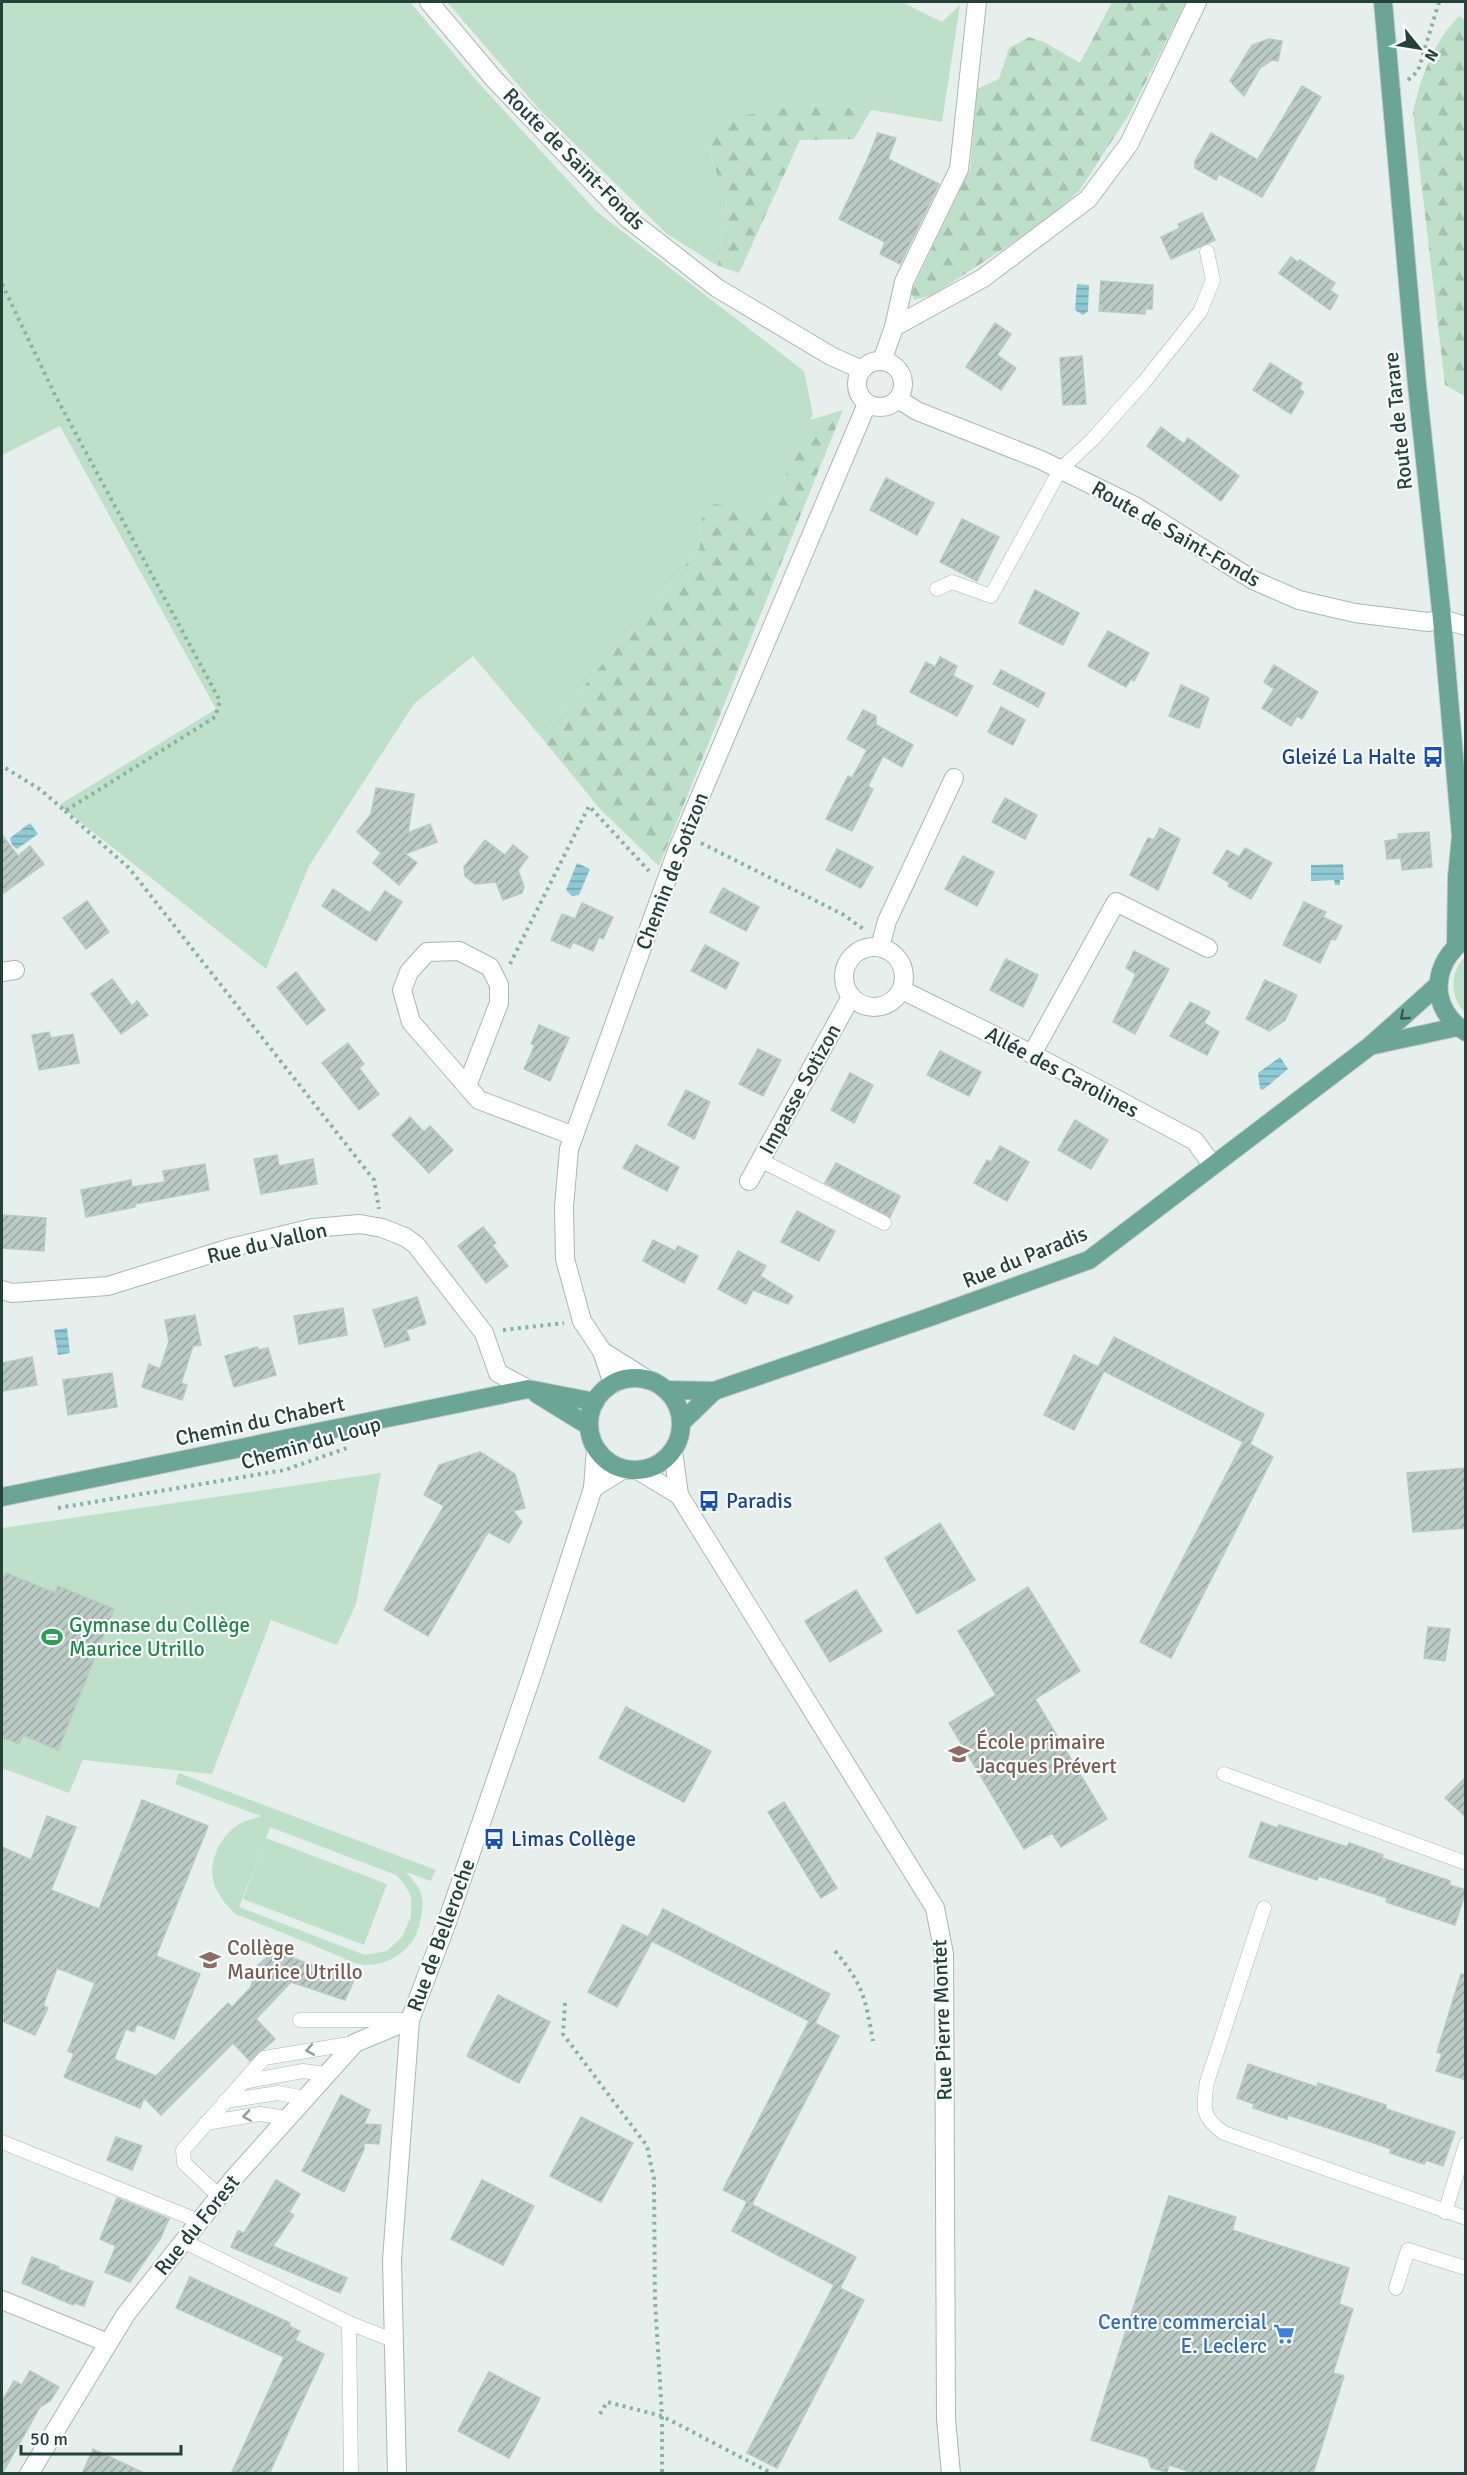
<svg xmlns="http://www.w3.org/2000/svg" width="1467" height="2475" viewBox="0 0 1467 2475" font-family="Signika,sans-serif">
<defs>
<pattern id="forest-firs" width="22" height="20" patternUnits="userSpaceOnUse" patternTransform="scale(1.5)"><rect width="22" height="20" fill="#bfe0c8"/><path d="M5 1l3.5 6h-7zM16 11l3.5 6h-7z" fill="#a4c1ad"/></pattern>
<pattern id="water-rules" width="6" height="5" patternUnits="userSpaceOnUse" patternTransform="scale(1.5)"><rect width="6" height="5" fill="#8ec9d4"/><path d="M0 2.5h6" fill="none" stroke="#74a5ad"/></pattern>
<pattern id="building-hatch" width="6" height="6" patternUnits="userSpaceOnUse" patternTransform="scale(1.5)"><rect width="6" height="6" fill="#bbcac4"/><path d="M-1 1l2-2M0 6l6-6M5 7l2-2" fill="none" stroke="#98a6a0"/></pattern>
</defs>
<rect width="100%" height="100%" fill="#e6efeb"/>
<g fill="#bfe0c8" fill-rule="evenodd">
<polygon points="2,2 410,2 475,79 596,211 804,371 813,414 776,497 762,509 698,525 700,548 541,737 473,656 414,704 309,866 266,969 59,805 216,709 60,426 2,455"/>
<polygon points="447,2 902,2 942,22 960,5 942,122 871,110 807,104 707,144 727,205 718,266 667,234 539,109"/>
<path d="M1465,957V1013C1450,997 1449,973 1465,957Z"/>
<polygon points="381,1473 356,1604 337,1645 271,1620 212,1774 83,1760 69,1793 2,1768 2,1528"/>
<path d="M179,1773L436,1870L431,1881L406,1872C424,1892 426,1898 419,1926C413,1950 389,1966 364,1965C353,1964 340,1956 329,1952C298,1939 266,1926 235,1914C215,1894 205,1875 218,1848C223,1838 232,1827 243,1822C248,1820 255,1819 261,1816L175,1784ZM270,1827L396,1875L405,1885L411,1897V1917L402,1937L387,1951L365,1955L239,1907L263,1846L243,1899L364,1945L387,1884L266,1838Z"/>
</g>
<g fill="url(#forest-firs)">
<polygon points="1112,2 1186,2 1130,113 1079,191 1043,223 933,295 914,300 911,292 970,169 977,89 999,79 1009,48 1029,37 1046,43 1080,63"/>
<path d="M1459,16L1466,21L1465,396L1445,385L1413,112C1421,76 1433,43 1459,16Z"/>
<polygon points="807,104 871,110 854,139 800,140 739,273 718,266 727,205 707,144 724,119"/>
<polygon points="843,410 659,866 601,810 541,737 700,548 698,525 714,504 762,509 776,497 810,420"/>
</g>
<g fill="url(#water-rules)">
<polygon points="1077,284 1089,285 1088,311 1083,315 1075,310"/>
<polygon points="30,823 38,834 17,849 12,845 10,838"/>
<polygon points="577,863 590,869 579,895 572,896 566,890"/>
<polygon points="1343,864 1344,880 1340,880 1340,885 1335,885 1334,880 1311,881 1311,865"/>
<polygon points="1280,1057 1288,1069 1263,1090 1260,1089 1258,1073"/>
<polygon points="67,1328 70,1353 58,1355 54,1330"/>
</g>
<g fill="url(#building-hatch)" stroke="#b8c9c2" stroke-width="1.5">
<polygon points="1269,39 1282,41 1278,61 1272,60 1260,68 1244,96 1230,81 1252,45"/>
<polygon points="1302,86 1321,97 1262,197 1219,174 1216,180 1195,168 1195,161 1211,133 1256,159 1255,164"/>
<polygon points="878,133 896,138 888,159 939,184 900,264 880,254 885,242 839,219 868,158"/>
<polygon points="1202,213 1215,240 1171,259 1161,237 1180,228 1178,224"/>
<polygon points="1291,257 1298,262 1300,260 1335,283 1330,290 1338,296 1330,310 1279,273"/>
<polygon points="1101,281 1153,285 1152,309 1145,309 1145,314 1099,311"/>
<polygon points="995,323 1011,334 997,355 1016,368 1001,390 966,367"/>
<polygon points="1082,356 1086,404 1063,405 1060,358"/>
<polygon points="1270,363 1302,383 1299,389 1304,392 1291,414 1253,390"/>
<polygon points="1161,427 1184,444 1188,438 1239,476 1221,501 1147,446"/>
<polygon points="886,478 934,503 917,535 870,510"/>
<polygon points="962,519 999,537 977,581 940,562"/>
<polygon points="1035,590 1079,613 1063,645 1019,623"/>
<polygon points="1108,631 1149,653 1134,681 1131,679 1126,687 1088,666"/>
<polygon points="940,657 957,666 953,676 973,686 957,716 910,692 926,662 935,667"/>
<polygon points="1274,665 1318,692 1302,719 1297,716 1291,726 1262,708 1274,689 1264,682"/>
<polygon points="1001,670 1045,693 1038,707 993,684"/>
<polygon points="1181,685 1209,698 1199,728 1169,716"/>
<polygon points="1001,707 1025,720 1013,745 988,732"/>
<polygon points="863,710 876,716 876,725 913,745 902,767 883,756 868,786 873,789 852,831 826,819 848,776 852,778 867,750 847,739"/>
<polygon points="376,788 414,794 408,833 430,824 437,842 405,854 417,863 399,885 373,863 381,853 357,832 371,814"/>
<polygon points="1005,798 1037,815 1025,839 992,822"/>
<polygon points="1160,828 1180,839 1158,890 1130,875 1148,838 1154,840"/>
<polygon points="1429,832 1432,867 1402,870 1401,858 1387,859 1385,841 1399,839 1398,834"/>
<polygon points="2,835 18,856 30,846 44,864 2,894"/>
<polygon points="485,840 505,855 513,845 528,857 518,870 524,887 522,893 503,900 496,882 475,884 465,876 464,867"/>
<polygon points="1245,848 1272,863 1251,899 1228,886 1230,883 1213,873 1227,850 1239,857"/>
<polygon points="837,849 873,867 861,888 826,870"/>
<polygon points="963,856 994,872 977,906 945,889"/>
<polygon points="723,888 759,907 746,931 710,912"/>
<polygon points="333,889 370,913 385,891 402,902 376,941 322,906"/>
<polygon points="87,901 109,932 86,949 63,918"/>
<polygon points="1304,902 1326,912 1323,917 1342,926 1335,940 1331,939 1320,963 1283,945"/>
<polygon points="582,903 613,917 603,939 599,937 593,951 573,942 570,948 551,940 562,914 575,919"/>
<polygon points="705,945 739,963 726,989 691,971"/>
<polygon points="1134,951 1169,969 1135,1034 1113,1022 1136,974 1126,968"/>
<polygon points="1006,959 1038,975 1023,1007 990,990"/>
<polygon points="296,972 325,1010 307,1025 277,987"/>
<polygon points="112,979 132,1006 137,1001 148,1015 121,1034 91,994"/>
<polygon points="1265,980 1297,995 1285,1020 1269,1031 1246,1019"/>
<polygon points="1190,1002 1210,1012 1204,1023 1219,1032 1207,1055 1170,1036"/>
<polygon points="539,1025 569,1038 550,1081 524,1069 535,1045 531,1044"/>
<polygon points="49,1032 51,1038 73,1034 79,1063 39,1070 32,1035"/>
<polygon points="348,1043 364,1064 359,1068 379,1094 359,1110 322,1063"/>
<polygon points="758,1049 781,1060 763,1096 739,1084"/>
<polygon points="940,1051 981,1072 969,1096 927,1075"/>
<polygon points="850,1073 873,1085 854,1123 831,1110"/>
<polygon points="686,1090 710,1102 694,1139 668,1125"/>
<polygon points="410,1117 424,1132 430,1126 453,1150 429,1173 392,1135"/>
<polygon points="1075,1120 1108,1140 1091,1169 1058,1150"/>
<polygon points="636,1145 679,1167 667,1191 623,1168"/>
<polygon points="1000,1146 1029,1162 1007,1201 974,1183 987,1160 991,1162"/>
<polygon points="277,1155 279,1166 313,1159 317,1184 261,1194 254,1159"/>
<polygon points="836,1163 900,1196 890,1217 825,1183"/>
<polygon points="205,1164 209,1190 135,1204 135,1207 86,1217 81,1190 131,1180 132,1187 165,1182 163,1171"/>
<polygon points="797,1211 835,1231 819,1261 781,1242"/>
<polygon points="2,1215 46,1218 44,1251 2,1248"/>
<polygon points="483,1227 496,1243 492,1245 508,1266 486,1283 458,1246"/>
<polygon points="653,1240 675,1251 678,1246 698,1256 684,1283 643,1261"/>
<polygon points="738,1251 766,1266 760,1276 793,1296 788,1304 753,1290 746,1304 718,1289"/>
<polygon points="417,1297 426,1324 406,1330 410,1340 385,1347 373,1310"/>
<polygon points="343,1308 347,1335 299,1344 294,1316"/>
<polygon points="195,1315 201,1345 193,1346 181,1383 187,1385 182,1400 142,1387 149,1364 160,1369 169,1342 165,1320"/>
<polygon points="1114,1337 1264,1414 1250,1444 1273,1457 1171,1658 1140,1642 1243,1442 1104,1371 1074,1430 1044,1415 1074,1355 1098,1367"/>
<polygon points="257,1347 259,1350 268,1348 276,1375 234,1387 225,1356"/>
<polygon points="32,1357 37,1385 2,1391 2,1363"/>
<polygon points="112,1373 117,1407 68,1415 63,1380"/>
<polygon points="480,1452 515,1474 525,1508 513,1511 522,1522 509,1543 488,1532 428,1636 384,1610 444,1506 424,1495 439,1465"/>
<polygon points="1466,1468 1466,1528 1413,1532 1407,1473"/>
<polygon points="940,1523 975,1580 917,1614 885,1558"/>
<polygon points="6,1573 55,1593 58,1586 114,1609 58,1750 23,1735 19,1744 2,1737 2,1583"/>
<polygon points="1028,1587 1080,1671 1035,1699 1107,1819 1061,1847 1052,1833 1024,1849 949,1723 996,1695 958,1631"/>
<polygon points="856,1590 882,1631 830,1662 805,1621"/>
<polygon points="1428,1627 1450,1629 1445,1661 1424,1658"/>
<polygon points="626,1707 711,1751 684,1802 599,1758"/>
<polygon points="1466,1777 1466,1817 1445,1798"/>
<polygon points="142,1800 208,1826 156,1956 200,1974 174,2039 137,2024 134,2032 126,2029 114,2059 156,2076 228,2003 232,2007 251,1987 256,1967 274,1951 354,1980 345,2000 291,1982 256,2019 275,2039 250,2061 233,2043 161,2115 144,2098 140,2108 64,2077 74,2054 68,2051 95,1983 57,1968 43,2006 48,2008 35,2035 2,2021 2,1847 31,1860 47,1816 76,1827 51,1890 99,1909"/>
<polygon points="784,1802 837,1888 821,1898 768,1812"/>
<polygon points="1261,1822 1277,1828 1279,1825 1347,1847 1349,1843 1383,1855 1382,1858 1450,1881 1449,1885 1466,1890 1455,1925 1386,1902 1387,1898 1319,1876 1317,1880 1249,1857"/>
<polygon points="663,1909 830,1994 815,2023 839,2036 752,2204 723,2190 809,2021 652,1941 617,2007 588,1992 623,1925 648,1937"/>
<polygon points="1461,1974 1466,1975 1466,2080 1436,2071 1442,2054 1437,2052"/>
<polygon points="498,1995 550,2022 519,2083 467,2056"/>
<polygon points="1248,2064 1317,2087 1318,2083 1386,2105 1386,2109 1455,2132 1443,2166 1426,2160 1424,2164 1390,2153 1391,2149 1374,2143 1288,2115 1287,2119 1253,2108 1254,2104 1237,2098"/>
<polygon points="341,2095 370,2110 364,2124 381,2125 379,2144 364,2143 364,2149 344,2192 302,2171"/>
<polygon points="581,2117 633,2143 601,2202 550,2176"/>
<polygon points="116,2137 142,2146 132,2170 107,2160"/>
<polygon points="276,2180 300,2194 289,2212 294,2215 273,2246 347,2278 340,2293 231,2247 238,2231 244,2233"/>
<polygon points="482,2180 534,2206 503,2265 451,2239"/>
<polygon points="1169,2196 1236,2217 1232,2230 1349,2268 1339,2304 1353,2309 1333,2373 1344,2376 1313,2474 1197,2474 1169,2465 1167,2472 1151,2468 1148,2458 1091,2440"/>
<polygon points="117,2198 169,2219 160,2239 130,2282 105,2272 116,2246 100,2239"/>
<polygon points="747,2202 856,2257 840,2288 864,2300 777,2468 747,2453 834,2285 732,2231"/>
<polygon points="32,2257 59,2267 58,2269 93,2282 84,2306 74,2303 73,2305 22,2283"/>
<polygon points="190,2277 290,2323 289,2326 300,2331 295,2340 324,2354 269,2474 231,2474 284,2357 176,2308"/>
<polygon points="30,2371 59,2387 50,2401 40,2407 2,2474 2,2401 14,2381 22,2385"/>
<polygon points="489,2372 540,2398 509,2458 458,2431"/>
<polygon points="93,2449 146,2474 82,2474"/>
</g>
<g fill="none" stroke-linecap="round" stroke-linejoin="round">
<defs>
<g id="service">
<polyline points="937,589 952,582 991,596 1060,470 1093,439 1144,382 1200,312 1213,280 1207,252"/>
<polyline points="760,1160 884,1223"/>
<polyline points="1224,1774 1466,1863"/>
<path d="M1264,1908L1207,2082C1203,2108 1201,2117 1224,2133L1466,2218"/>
<polyline points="300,2020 405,2020"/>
<polyline points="243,2082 303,2071 326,2074"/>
<polyline points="225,2101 278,2093 305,2098"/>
<polyline points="206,2123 260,2114 287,2118"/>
<polyline points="2,2142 199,2221"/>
<polyline points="219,2196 184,2163 183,2150 264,2058 355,2043"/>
<polyline points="1445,2212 1466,2144"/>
<polyline points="183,2241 349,2323 395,2341"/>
<polyline points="1396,2288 1408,2250 1466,2268"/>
<polyline points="349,2323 351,2474"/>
</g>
<g id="minor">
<polyline points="429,2 494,79 627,218 717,288 831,356 862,370"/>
<polyline points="894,327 983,278 1088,199 1129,144 1197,2"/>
<polyline points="882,361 894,327 904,282 959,169 977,2"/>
<circle cx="880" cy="384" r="23"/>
<polyline points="898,399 917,411 1041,460 1135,506 1253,580 1299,600 1355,613 1428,622 1442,619"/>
<circle cx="874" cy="977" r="30"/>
<polyline points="880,947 887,921 954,778"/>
<polyline points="2,972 15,970"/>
<polyline points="902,990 1032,1054 1195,1141 1213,1166"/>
<polyline points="1032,1054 1116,902 1208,948"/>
<polyline points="467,1086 499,1003 499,985 490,967 459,951 427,952 409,972 402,990 411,1022 479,1100 574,1136"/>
<polyline points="749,1181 851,997"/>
<polyline points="2,1290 12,1293 108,1286 230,1248 313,1228 360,1224 382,1228 405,1237 416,1245 484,1333 498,1373 528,1389"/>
<polyline points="602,1351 648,1380"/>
<polyline points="613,1384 602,1351 582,1321 565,1259 564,1207 569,1149 677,851 867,404"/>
<polyline points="673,1451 679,1495 935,1908 944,1954 946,2419 951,2474"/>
<polyline points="639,1471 679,1495"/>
<polyline points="593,1488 624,1469"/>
<polyline points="2,2300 108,2343"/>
<polyline points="29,2474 126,2314 233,2179 355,2043 410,2020"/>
<polyline points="397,2474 392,2260 410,2020 446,1925 533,1672 593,1488 596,1449"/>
</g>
<polyline id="tertiary" points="1442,619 1466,626"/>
<g id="primary">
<polyline points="1383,2 1417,385 1442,619 1461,836 1457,877 1456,945"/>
<path d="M1466,939C1431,962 1428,1009 1466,1032"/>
<polyline points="1374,1045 1457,1027"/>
<circle cx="635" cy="1424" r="46"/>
<polyline points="666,1390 714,1391 930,1317 1089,1260 1370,1046 1438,985"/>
<polyline points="537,1394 589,1426"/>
<polyline points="682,1422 714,1391"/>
<polyline points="2,1497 528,1389 595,1402"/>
</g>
</defs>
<use href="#service" stroke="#a8b8b2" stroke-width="15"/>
<use href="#minor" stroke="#a8b8b2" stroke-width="20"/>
<use href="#tertiary" stroke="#a8b8b2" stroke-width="20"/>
<use href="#primary" stroke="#c2cac8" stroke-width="20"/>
<g stroke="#86b3a5" stroke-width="4" stroke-dasharray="3 4.5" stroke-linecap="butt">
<polyline points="1408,80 1418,71 1439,2"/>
<polyline points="2,284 55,395 220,701 215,717 65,811 41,790 2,766"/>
<polyline points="65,811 129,868 374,1180 379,1209"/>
<polyline points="701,843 844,915 866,931"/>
<polyline points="510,964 589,806 649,871"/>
<polyline points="503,1330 564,1323"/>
<polyline points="58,1508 285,1470 350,1447"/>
<path d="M835,1951C864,1986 865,1998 873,2041"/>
<polyline points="565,2003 563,2034 647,2146 654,2179 655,2301 662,2416 662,2474"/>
<polyline points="600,2414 607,2402 662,2416 773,2474"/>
</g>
<use href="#service" stroke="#fff" stroke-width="14"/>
<use href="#minor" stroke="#fff" stroke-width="18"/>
<use href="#tertiary" stroke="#fff" stroke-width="18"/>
<use href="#primary" stroke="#6aa596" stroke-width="18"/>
</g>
<defs><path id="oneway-chevron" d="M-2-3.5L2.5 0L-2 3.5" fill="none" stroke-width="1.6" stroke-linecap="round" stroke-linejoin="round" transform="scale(1.5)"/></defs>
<use stroke="#365b51" href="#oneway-chevron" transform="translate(1404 1016) rotate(139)"/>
<g stroke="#92a09c">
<use href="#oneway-chevron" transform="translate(310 2050) rotate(170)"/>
<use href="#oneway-chevron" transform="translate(247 2116) rotate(171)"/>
</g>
<defs>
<symbol id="bus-bare" viewBox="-9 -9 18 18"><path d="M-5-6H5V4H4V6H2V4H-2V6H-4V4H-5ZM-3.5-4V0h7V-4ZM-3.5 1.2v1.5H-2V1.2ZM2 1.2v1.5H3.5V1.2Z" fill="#1a4fb4" stroke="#f7fbf9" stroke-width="2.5" paint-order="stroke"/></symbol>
<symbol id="stadium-bare" viewBox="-9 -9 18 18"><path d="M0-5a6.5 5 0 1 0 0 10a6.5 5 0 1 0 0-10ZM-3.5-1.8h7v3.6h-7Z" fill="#2e9e5b" stroke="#f7fbf9" stroke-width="2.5" paint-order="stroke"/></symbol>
<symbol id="school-bare" viewBox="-9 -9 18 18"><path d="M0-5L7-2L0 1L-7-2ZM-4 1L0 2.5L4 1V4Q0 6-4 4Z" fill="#8d6e63" stroke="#f7fbf9" stroke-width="2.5" paint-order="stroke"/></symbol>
<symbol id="supermarket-bare" viewBox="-9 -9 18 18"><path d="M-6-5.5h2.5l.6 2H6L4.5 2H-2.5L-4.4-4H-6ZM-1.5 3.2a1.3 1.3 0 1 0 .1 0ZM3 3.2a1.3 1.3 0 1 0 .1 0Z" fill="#3f7fe0" stroke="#f7fbf9" stroke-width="2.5" paint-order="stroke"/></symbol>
</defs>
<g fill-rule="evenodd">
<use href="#bus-bare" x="1418" y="742" width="30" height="30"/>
<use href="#bus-bare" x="694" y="1486" width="30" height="30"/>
<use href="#stadium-bare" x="37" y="1622" width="30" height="30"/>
<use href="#school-bare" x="944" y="1739" width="30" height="30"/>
<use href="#bus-bare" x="479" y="1824" width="30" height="30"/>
<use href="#school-bare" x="195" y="1945" width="30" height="30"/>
<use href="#supermarket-bare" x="1269" y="2319" width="30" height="30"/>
</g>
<g text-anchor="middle" stroke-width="4.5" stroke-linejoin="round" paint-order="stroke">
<g font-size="21" fill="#24423a" stroke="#f7fbf9">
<text transform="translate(574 159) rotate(45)" y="7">Route de Saint-Fonds</text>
<text transform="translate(1398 421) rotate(-96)" y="7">Route de Tarare</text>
<text transform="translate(1176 534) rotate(30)" y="7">Route de Saint-Fonds</text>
<text transform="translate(672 871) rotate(-69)" y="7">Chemin de Sotizon</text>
<text transform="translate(1062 1072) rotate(28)" y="7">Allée des Carolines</text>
<text transform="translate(800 1089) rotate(-61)" y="7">Impasse Sotizon</text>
<text transform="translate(267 1243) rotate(-13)" y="7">Rue du Vallon</text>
<text transform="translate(1025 1257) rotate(-22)" y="7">Rue du Paradis</text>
<text transform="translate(260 1421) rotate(-12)" y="7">Chemin du Chabert</text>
<text transform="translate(311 1443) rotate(-16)" y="7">Chemin du Loup</text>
<text transform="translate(441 1935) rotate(-70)" y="7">Rue de Belleroche</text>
<text transform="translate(942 2020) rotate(-92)" y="7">Rue Pierre Montet</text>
<text transform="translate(197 2225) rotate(-51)" y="7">Rue du Forest</text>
</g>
<g font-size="21" fill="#164399" stroke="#f7fbf9" text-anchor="start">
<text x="1416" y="764" text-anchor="end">Gleizé La Halte</text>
<text x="726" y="1508">Paradis</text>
<text x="511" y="1846">Limas Collège</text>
</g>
<g font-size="21" fill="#27864d" stroke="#f7fbf9" text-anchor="start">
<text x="69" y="1632">Gymnase du Collège<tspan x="69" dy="24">Maurice Utrillo</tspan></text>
</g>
<g font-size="21" fill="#785e54" stroke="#f7fbf9" text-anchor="start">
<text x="976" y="1749">École primaire<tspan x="976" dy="24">Jacques Prévert</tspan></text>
<text x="227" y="1955">Collège<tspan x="227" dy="24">Maurice Utrillo</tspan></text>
</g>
<g font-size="21" fill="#366cbe" stroke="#f7fbf9" text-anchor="end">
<text x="1267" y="2329">Centre commercial<tspan x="1267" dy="24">E. Leclerc</tspan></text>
</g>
</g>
<rect width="1467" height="2475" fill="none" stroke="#24423a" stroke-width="6"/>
<g transform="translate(1419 48) rotate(120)" stroke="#f7fbf9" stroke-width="4.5" paint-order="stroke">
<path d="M0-4.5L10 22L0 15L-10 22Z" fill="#24423a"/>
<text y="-9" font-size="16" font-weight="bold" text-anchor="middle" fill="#24423a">N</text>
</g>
<path d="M21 2445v9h160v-9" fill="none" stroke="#24423a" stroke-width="3"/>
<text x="30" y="2445" font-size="18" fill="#24423a" stroke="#f7fbf9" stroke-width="4.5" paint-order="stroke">50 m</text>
</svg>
